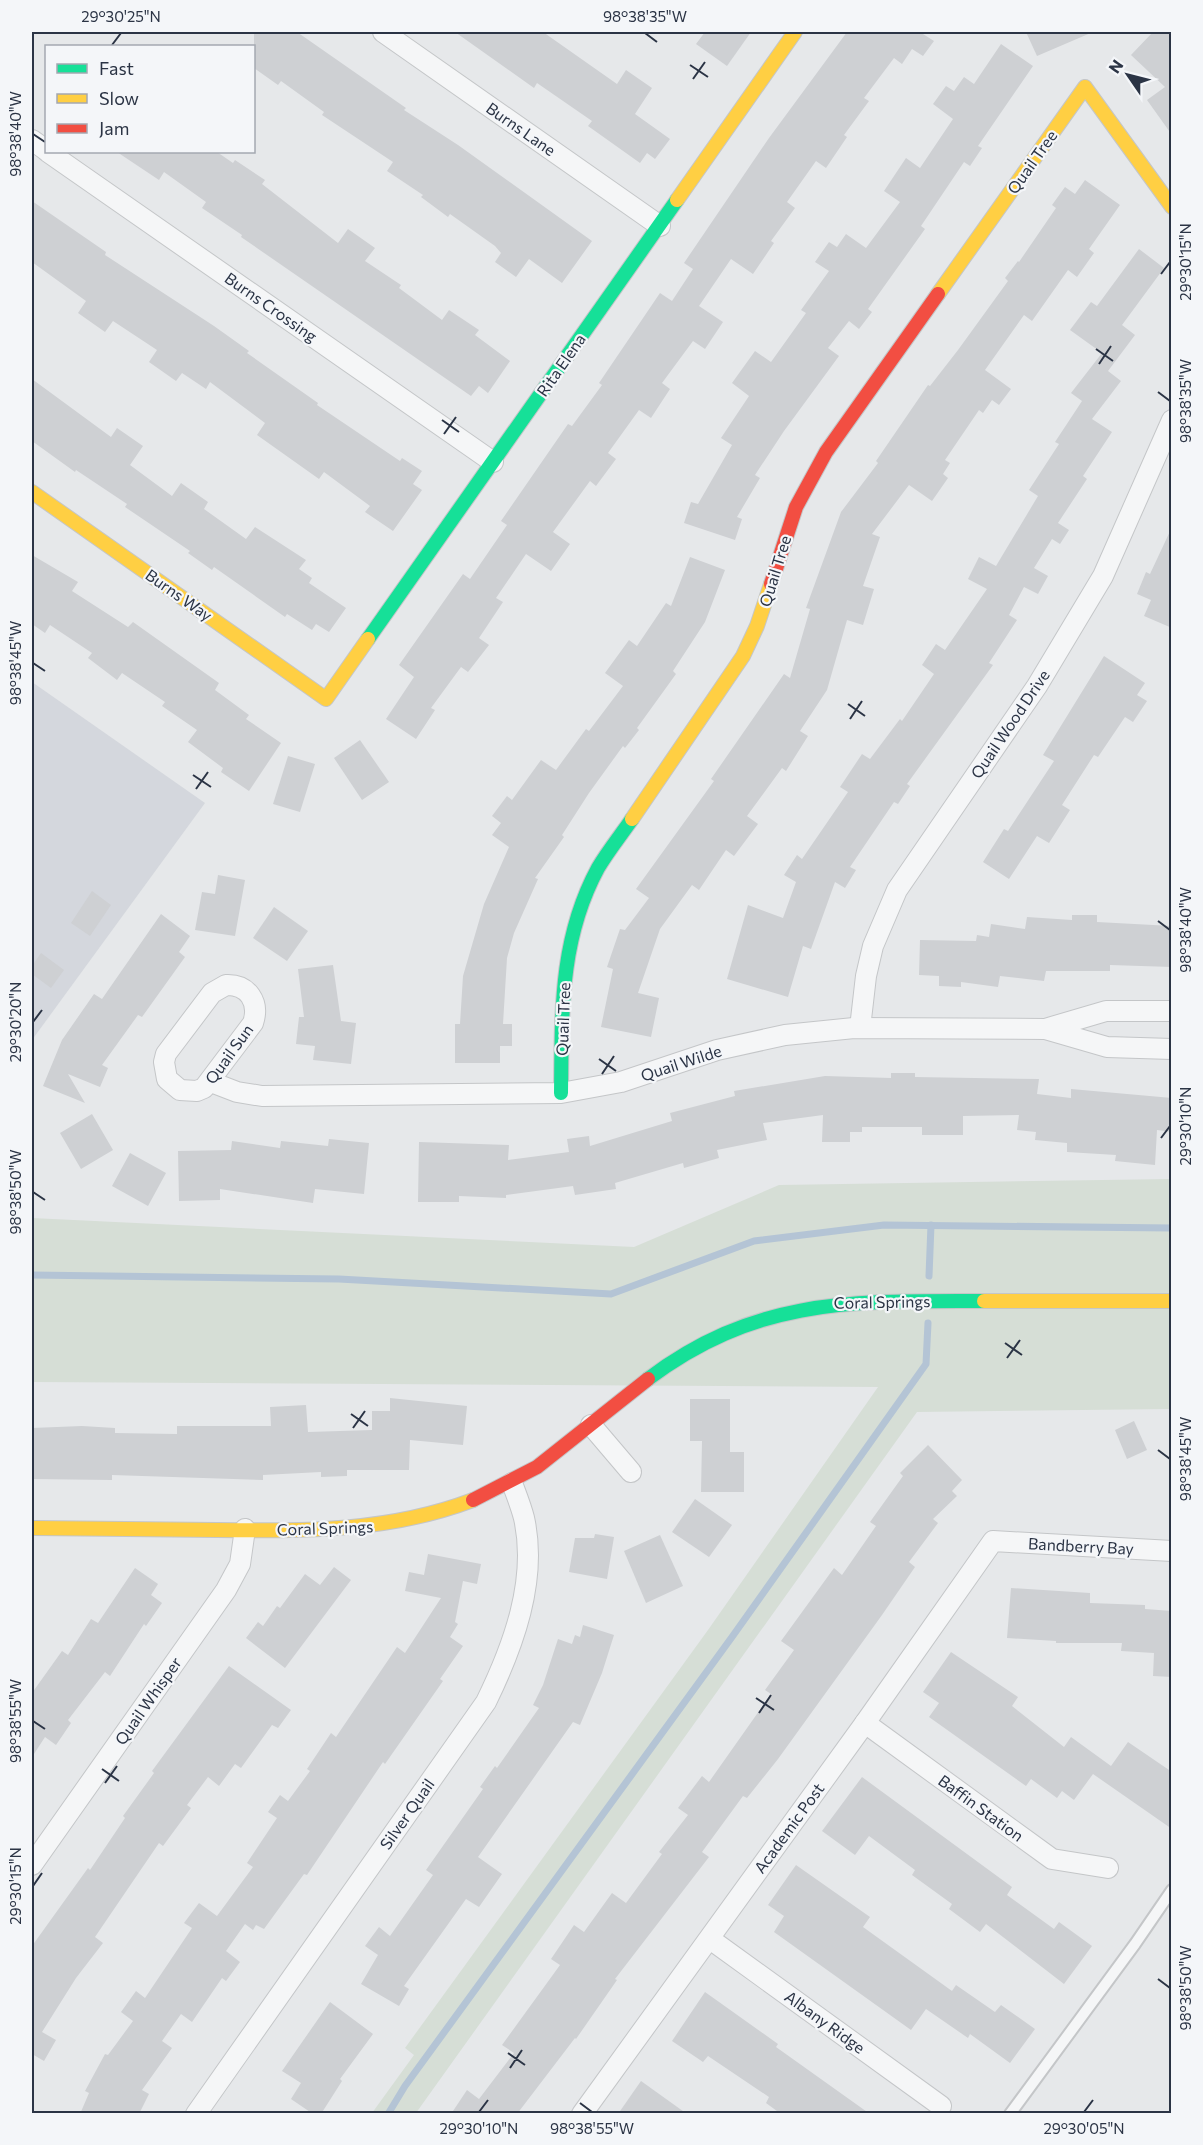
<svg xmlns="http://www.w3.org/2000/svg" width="1203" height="2145" viewBox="0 0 1203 2145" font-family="Commissioner,sans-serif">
<rect width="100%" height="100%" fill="#e6e8ea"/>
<polygon fill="#d4d7dd" points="32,682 205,803 32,1040"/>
<polygon fill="#d6ded6" points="1171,1179 1171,1409 917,1412 416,2113 372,2113 414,2055 405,2048 708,1630 878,1387 32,1382 32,1218 634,1247 779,1185"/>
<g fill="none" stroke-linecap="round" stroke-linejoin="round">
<g stroke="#b4c4d5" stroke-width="7">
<polyline points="32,1275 339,1279 611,1294 754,1241 884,1225 1172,1228"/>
<polyline points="929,1276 931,1225"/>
<polyline points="388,2114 405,2086 732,1637 926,1364 928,1323"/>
</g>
</g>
<g fill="#ced0d3">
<polygon points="254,32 297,32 406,108 404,110 458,145 592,241 562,283 529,259 516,277 495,262 501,253 495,246 450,214 448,217 421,197 423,195 387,171 393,162 322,115 324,112 281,81 278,85 254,68"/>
<polygon points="455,32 543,32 617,84 626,70 652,88 635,114 670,139 655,159 647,153 640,163 588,126 592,121 537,83 534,88"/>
<polygon points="705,32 751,32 727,66 696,44"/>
<polygon points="847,32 925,32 923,34 934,41 923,56 912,49 902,64 894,58 864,98 869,101 844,135 847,137 826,168 816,161 787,202 795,208 771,241 774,243 753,274 731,259 699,306 723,322 705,349 693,341 662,383 670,389 651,418 639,410 608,453 616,459 596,486 590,481 553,532 570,544 551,571 526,554 496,598 503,602 479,638 489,645 468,672 461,667 431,708 435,710 416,739 386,719 414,677 399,665 463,574 470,579 507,525 501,521 568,424 572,426 602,385 599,383 660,293 672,301 693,269 684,263 769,138"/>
<polygon points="1026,32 1093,32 1037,56"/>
<polygon points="1153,32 1172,32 1172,135 1147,100 1165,87 1131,55"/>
<polygon points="1001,44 1033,66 978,146 982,148 970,166 964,162 921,226 925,229 868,309 872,312 859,329 849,321 828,348 839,356 784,431 755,475 760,478 737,517 742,519 735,540 684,523 691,502 698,504 732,445 721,438 749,396 732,383 755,351 771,362 806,313 801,310 829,271 815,262 829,242 837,247 846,234 866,248 900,202 884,191 906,158 920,168 953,119 933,104 946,86 954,91 964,77 974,84"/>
<polygon points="117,152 217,152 233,163 235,160 265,180 262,184 338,243 348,229 375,248 365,261 401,285 399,288 442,320 449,310 479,330 475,335 510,361 488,393 479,386 471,396 241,237 242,235 202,208 206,202 164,172 159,180"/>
<polygon points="1085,180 1120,205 1089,249 1094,253 1077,277 1068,270 1032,321 1024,315 985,370 1011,389 999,405 992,400 983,413 979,410 945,460 950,463 943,474 948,478 932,501 909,485 872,534 880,537 863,586 874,589 863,625 847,620 827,690 800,731 808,736 786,771 782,768 747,816 758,824 734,856 726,850 699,890 692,885 660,929 638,993 659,998 651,1037 601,1027 613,969 607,967 620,929 625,930 649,898 636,889 714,781 711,779 784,674 790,678 810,609 806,608 841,512 878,463 876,461 928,385 930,386 958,350 1008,281 1005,278 1018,261 1019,262 1056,208 1052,205 1065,187 1075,194"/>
<polygon points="32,201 106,252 105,255 214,326 249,351 247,353 318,403 317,405 400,461 402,458 422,471 413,484 422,490 393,531 365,512 370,506 324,472 319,479 257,435 265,423 210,382 206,389 182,373 176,381 149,362 157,350 113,321 105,332 78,313 86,301 32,262"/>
<polygon points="1139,249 1164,268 1122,325 1135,335 1108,371 1121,381 1092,419 1112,432 1083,476 1087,479 1058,523 1069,530 1060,544 1052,539 1034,568 1048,576 1038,594 1024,587 1009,615 1017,620 989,663 993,665 907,784 910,786 898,804 894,802 850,867 856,870 845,888 835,882 811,949 803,946 788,997 727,979 748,905 783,918 796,882 784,875 797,855 802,859 848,792 840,787 862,754 870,759 900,719 902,721 934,674 922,665 936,644 945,650 987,589 968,579 979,557 996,566 1038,496 1029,490 1059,444 1055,442 1082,401 1071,393 1102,353 1070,330 1091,302 1097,306"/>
<polygon points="32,379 111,437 117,428 143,446 130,465 172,496 181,483 208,502 204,509 246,539 255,527 306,560 299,569 312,578 309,583 346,608 329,632 316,624 312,630 287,614 285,617 214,567 212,570 188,553 190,551 125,507 127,504 76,470 75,472 32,441"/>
<polygon points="1172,527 1172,628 1144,616 1151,600 1137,594 1146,572 1150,574"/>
<polygon points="32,555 78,582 72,591 128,627 133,622 219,683 215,690 249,715 246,719 281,743 249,791 221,772 223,768 188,742 197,730 162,706 165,702 122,673 117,680 88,658 92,653 50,625 45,633 32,624"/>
<polygon points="690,557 725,570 705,622 673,671 676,674 637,728 639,730 625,748 623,746 589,793 562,835 564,837 535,878 538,879 514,933 507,958 503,1024 512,1024 512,1046 500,1046 500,1063 455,1063 455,1024 460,1024 463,976 484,904 509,847 492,835 501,823 492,816 507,796 512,800 541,760 556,770 586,729 589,731 623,686 605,673 629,640 637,646 666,603 671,606"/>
<polygon points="1104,656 1145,683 1137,695 1147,701 1133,722 1125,717 1098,757 1094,755 1062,805 1070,810 1049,843 1037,836 1009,879 983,862 1004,829 1008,831 1054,761 1043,755"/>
<polygon points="360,740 389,782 362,800 334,758"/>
<polygon points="288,756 315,764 300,812 273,804"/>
<polygon points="218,875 245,880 235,936 195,930 202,892 215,894"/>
<polygon points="92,891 111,905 90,936 71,923"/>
<polygon points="274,907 308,931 287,961 253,938"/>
<polygon points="161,914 190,936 179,952 185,957 142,1017 138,1015 102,1065 108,1068 100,1087 68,1074 85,1103 43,1086 62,1040 94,994 102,999"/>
<polygon points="1072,915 1097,915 1097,922 1172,926 1172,967 1110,965 1110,971 1046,971 1044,981 1000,976 998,987 961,982 961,987 939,986 939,976 919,975 920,940 976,941 977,935 989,937 991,924 1025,929 1027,917 1072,920"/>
<polygon points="41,953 64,970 51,988 32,974 32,966"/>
<polygon points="333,965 341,1021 356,1023 351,1064 313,1060 315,1046 296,1044 299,1017 304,1017 298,969"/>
<polygon points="891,1073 915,1073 915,1077 1039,1079 1037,1094 1071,1098 1071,1089 1172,1098 1172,1132 1157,1130 1155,1165 1115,1161 1116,1155 1067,1152 1067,1143 1035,1140 1036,1132 1017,1130 1019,1115 963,1116 963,1135 922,1135 922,1127 862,1127 862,1132 850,1132 850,1142 822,1142 823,1115 763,1123 767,1140 717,1150 719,1158 684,1168 683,1163 615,1183 616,1189 575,1195 573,1186 506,1195 506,1198 459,1196 459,1202 418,1202 419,1142 509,1145 508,1160 569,1152 567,1139 589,1136 590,1146 672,1121 670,1113 735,1096 734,1091 825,1076 891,1078"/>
<polygon points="92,1114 113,1150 81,1169 60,1133"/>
<polygon points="329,1139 369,1143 364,1194 315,1189 313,1203 220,1189 220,1200 179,1201 178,1151 231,1150 232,1141 280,1148 281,1141 328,1146"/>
<polygon points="130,1153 166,1173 148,1206 112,1186"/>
<polygon points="390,1398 467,1406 463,1445 410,1440 409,1470 347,1470 347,1476 321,1477 321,1472 263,1475 263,1480 112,1475 112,1480 32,1479 32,1428 82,1426 115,1428 115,1433 177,1434 177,1426 271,1426 270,1407 306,1405 308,1432 372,1430 372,1411 390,1411"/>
<polygon points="690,1399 730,1399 730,1452 744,1452 744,1492 701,1492 702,1441 690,1441"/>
<polygon points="1134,1421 1147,1450 1127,1459 1115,1430"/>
<polygon points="928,1445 962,1480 952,1491 957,1496 933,1519 938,1523 909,1562 915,1567 882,1615 778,1759 747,1798 743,1796 702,1852 709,1857 615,1979 617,1980 576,2039 575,2038 517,2114 451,2114 467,2090 479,2099 514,2053 502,2045 560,1965 551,1959 574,1925 584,1932 612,1893 626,1903 662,1854 659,1852 688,1815 678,1808 702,1776 709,1782 771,1694 765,1690 794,1650 781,1641 834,1568 842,1575 876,1526 870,1522 903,1476 900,1473"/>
<polygon points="695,1499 732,1525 709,1557 672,1532"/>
<polygon points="595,1534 614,1537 607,1579 569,1572 575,1538 594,1538"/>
<polygon points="660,1535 683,1586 646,1603 624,1551"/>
<polygon points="428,1554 481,1564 477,1584 463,1581 455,1622 458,1624 450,1637 463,1646 440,1679 443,1681 385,1764 383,1762 307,1875 304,1874 264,1929 256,1925 253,1930 245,1924 226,1951 240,1962 226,1981 222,1978 192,2022 181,2014 162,2041 172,2048 142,2090 149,2094 139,2114 80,2114 89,2093 85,2091 105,2054 108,2055 133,2021 121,2012 136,1991 145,1998 192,1928 184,1923 199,1903 217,1916 253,1867 247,1863 277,1818 268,1812 280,1795 288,1801 310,1771 307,1769 331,1733 336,1737 397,1647 405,1653 441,1598 405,1591 409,1572 424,1575"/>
<polygon points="334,1567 351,1580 285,1668 246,1638 258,1622 263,1626 277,1606 280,1608 305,1574 320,1585"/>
<polygon points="135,1568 158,1584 151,1595 162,1603 146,1626 144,1624 110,1676 105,1672 68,1720 71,1723 56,1745 45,1737 32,1757 32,1693 62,1651 68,1655 91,1619 98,1623"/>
<polygon points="1011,1588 1090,1593 1090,1603 1145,1605 1145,1609 1172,1611 1172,1677 1153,1676 1154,1653 1121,1651 1122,1643 1056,1643 1056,1641 1007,1638"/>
<polygon points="583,1625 614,1635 602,1673 580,1725 573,1722 478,1857 502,1874 479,1907 466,1899 404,1986 409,1989 399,2006 361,1984 378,1955 365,1946 379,1927 390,1936 433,1875 426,1870 483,1789 480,1787 495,1766 497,1768 539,1708 533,1705 543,1685 558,1639 572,1644 575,1635 580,1637"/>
<polygon points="951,1652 1018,1697 1012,1706 1064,1747 1071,1737 1111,1766 1128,1742 1172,1772 1172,1829 1093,1774 1074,1800 1062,1791 1057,1798 1031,1779 1026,1786 929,1717 939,1703 923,1692"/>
<polygon points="229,1666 291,1710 278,1728 272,1725 241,1768 235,1764 219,1786 208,1777 187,1805 191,1808 163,1846 159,1843 95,1937 103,1943 76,1978 42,2032 56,2040 44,2061 32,2054 32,1946 88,1868 90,1870 125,1818 123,1816 154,1773 152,1771"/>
<polygon points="862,1777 1012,1887 1007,1895 1054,1929 1059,1922 1092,1946 1064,1984 986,1924 980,1932 949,1909 952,1904 912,1875 915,1870 869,1836 855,1855 822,1831"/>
<polygon points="796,1865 870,1917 863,1927 952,1991 956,1985 995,2012 1001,2005 1035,2029 1010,2063 970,2034 968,2038 926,2009 911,2030 774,1932 784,1916 768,1905"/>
<polygon points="705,1992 778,2044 776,2047 870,2114 781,2114 766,2103 769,2097 708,2056 703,2062 672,2041"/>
<polygon points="330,2002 373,2034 340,2079 342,2081 321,2114 313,2114 291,2099 301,2083 282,2071"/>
<polygon points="641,2081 687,2114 618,2114"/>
</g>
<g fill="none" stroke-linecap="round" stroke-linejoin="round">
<defs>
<polyline id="lane" points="1010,2114 1135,1944 1172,1890"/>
<g id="street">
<polyline points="383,32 660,226"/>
<polyline points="32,140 46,150"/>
<polyline points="48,152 493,462"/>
<path d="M226,985C248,984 260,1002 253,1023L204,1088L197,1091L180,1090L167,1079L164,1062L166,1054L212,993Z"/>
<polyline points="860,1028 866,976 873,946 897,890 1037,686 1103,576 1172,420"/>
<polyline points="1045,1029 1106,1011 1172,1011"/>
<polyline points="211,1082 237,1092 262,1096 561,1093 621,1082 717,1050 785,1035 854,1028 1045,1029 1107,1047 1172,1049"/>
<polyline points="591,1425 631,1472"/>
<polyline points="865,1723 1052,1859 1108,1868"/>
<polyline points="32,1865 226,1590 240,1564 245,1529"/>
<polyline points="710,1939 941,2106"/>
<path d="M196,2114L486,1702C513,1647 538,1580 524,1518C521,1506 516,1494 512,1483"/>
<polyline points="582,2114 865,1723 993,1541 1172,1551"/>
</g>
<g id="fast">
<polyline points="368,639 677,200"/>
<path d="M561,1093C562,1014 559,940 598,868C608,851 621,835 632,819"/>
<path d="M648,1379C757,1297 854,1301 984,1301"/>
</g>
<g id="slow">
<polyline points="677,200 795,32"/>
<polyline points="938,294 1085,87 1172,207"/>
<polyline points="32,492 326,699 368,639"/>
<polyline points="632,819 743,656 757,626 771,584"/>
<polyline points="984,1301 1172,1301"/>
<path d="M32,1528C93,1529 154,1529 216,1530C305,1531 389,1532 473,1500"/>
</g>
<g id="jam">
<polyline points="771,584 796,507 826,452 938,294"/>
<polyline points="473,1500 537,1467 648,1379"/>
</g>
</defs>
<use href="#lane" stroke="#c4c6c8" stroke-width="14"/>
<use href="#street" stroke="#c4c6c8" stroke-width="22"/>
<use href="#fast" stroke="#c4c6c8" stroke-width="16"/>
<use href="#slow" stroke="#c4c6c8" stroke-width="16"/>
<use href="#jam" stroke="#c4c6c8" stroke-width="16"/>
<use href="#lane" stroke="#f5f6f7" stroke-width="10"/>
<use href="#street" stroke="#f5f6f7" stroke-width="20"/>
<use href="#fast" stroke="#16e098" stroke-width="14"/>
<use href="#slow" stroke="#ffcf43" stroke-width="14"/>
<use href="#jam" stroke="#f24e42" stroke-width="14"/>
</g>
<path fill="none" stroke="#2b3445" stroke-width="2" d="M645,33L657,42M112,45L121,33M690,65L708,77M693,79L705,62M33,134L45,142M1161,274L1170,262M1096,349L1113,361M1099,364L1111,346M1158,392L1170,401M442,420L459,432M444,434L456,417M33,663L45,671M848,704L865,716M850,719L862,701M193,775L211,787M196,789L208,772M1158,921L1170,930M33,1022L42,1010M599,1059L616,1071M602,1074L614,1056M1161,1138L1170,1126M33,1192L45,1200M1005,1343L1022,1355M1007,1358L1020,1340M351,1414L368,1426M353,1428L365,1411M1158,1450L1170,1459M756,1698L774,1710M759,1713L771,1695M33,1721L45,1729M102,1769L119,1781M105,1783L117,1766M33,1886L42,1873M1158,1979L1170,1988M508,2053L525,2065M510,2068L522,2050M580,2103L592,2112M479,2112L488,2100M1084,2112L1093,2100"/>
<g text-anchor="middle" stroke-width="4.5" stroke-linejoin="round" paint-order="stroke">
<g font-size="16" fill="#2b3445" stroke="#f4f6f9">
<text transform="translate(521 129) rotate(35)" y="6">Burns Lane</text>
<text transform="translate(1032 162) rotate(-55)" y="6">Quail Tree</text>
<text transform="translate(271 307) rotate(35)" y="6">Burns Crossing</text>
<text transform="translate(561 365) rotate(-55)" y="6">Rita Elena</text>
<text transform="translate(775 571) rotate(-73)" y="6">Quail Tree</text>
<text transform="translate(179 595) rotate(35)" y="6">Burns Way</text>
<text transform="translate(1010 724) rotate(-56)" y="6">Quail Wood Drive</text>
<text transform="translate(563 1019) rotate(-88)" y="6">Quail Tree</text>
<text transform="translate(229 1054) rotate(-54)" y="6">Quail Sun</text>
<text transform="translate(681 1063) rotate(-18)" y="6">Quail Wilde</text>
<text transform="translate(882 1302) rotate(-1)" y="6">Coral Springs</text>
<text transform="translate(325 1528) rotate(-2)" y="6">Coral Springs</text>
<text transform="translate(1081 1546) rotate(3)" y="6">Bandberry Bay</text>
<text transform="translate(148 1701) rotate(-55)" y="6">Quail Whisper</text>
<text transform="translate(981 1808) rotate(36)" y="6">Baffin Station</text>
<text transform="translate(407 1814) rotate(-55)" y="6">Silver Quail</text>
<text transform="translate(789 1828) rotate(-54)" y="6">Academic Post</text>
<text transform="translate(825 2022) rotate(36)" y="6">Albany Ridge</text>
</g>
</g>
<rect width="1203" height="2145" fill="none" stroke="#f4f6f9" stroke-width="66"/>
<rect x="45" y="45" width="210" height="108" fill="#f4f6f9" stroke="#a4a8b1" stroke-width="1.5"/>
<rect x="57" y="64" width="30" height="9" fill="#16e098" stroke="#a4a8b1" stroke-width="1.5"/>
<text x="99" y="75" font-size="18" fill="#2b3445">Fast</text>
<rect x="57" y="94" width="30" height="9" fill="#ffcf43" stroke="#a4a8b1" stroke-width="1.5"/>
<text x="99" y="105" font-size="18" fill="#2b3445">Slow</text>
<rect x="57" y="124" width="30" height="9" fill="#f24e42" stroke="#a4a8b1" stroke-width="1.5"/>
<text x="99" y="135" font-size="18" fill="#2b3445">Jam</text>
<g transform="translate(1128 75) rotate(305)" stroke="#f4f6f9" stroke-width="4.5" paint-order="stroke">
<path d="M0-4.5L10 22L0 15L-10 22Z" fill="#2b3445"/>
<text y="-9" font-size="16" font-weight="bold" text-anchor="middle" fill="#2b3445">N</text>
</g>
<rect x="33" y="33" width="1137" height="2079" fill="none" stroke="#2b3445" stroke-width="2"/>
<g font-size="15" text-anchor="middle" fill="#2b3445">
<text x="121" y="22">29°30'25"N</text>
<text x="645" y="22">98°38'35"W</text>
<text transform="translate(16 134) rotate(-90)" y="5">98°38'40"W</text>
<text transform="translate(1186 262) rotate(-90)" y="5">29°30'15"N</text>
<text transform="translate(1186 401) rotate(-90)" y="5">98°38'35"W</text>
<text transform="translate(16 663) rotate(-90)" y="5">98°38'45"W</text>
<text transform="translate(1186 930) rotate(-90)" y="5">98°38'40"W</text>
<text transform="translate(16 1022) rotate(-90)" y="5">29°30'20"N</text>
<text transform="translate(1186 1126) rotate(-90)" y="5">29°30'10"N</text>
<text transform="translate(16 1192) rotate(-90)" y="5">98°38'50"W</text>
<text transform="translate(1186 1459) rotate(-90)" y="5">98°38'45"W</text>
<text transform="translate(16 1721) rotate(-90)" y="5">98°38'55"W</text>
<text transform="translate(16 1886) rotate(-90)" y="5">29°30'15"N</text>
<text transform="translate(1186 1988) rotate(-90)" y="5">98°38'50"W</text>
<text x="479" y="2134">29°30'10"N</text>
<text x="592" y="2134">98°38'55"W</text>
<text x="1084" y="2134">29°30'05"N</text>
</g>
</svg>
